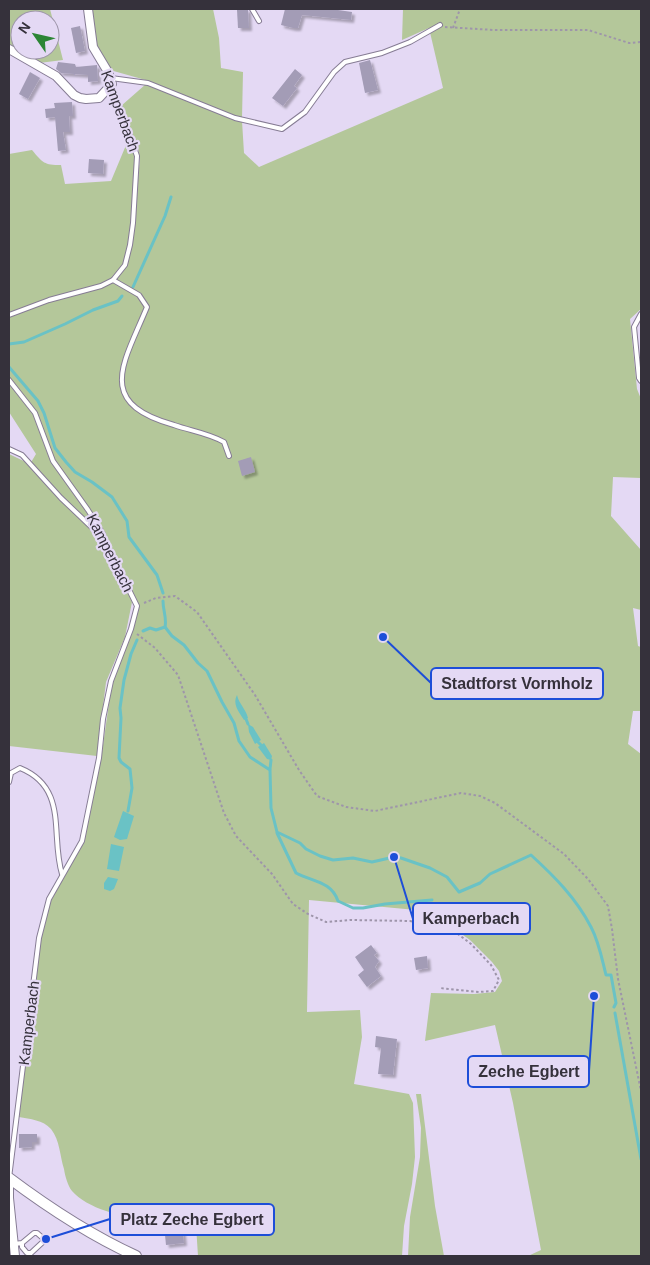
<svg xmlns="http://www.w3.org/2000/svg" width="650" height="1265" viewBox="0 0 650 1265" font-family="Helvetica,sans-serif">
<defs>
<filter id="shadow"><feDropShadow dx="3" dy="3" stdDeviation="1" flood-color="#0004"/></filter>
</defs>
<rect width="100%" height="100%" fill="#e4d9f4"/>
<g fill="#b4c79a" fill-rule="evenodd">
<path d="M9,9H50L63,60L39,63L15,50L9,45ZM20,20H50V50H20Z"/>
<polygon points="91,9 213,9 219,38 221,68 243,72 242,118 234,116 149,81 110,70 95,45"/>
<path d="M403,9H641V309L630,319L637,389L641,399V478L613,477L611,516L641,550V610L633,608L638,646L641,647V711H633L628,744L641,754V1256H540L541,1255L528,1256L541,1250L513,1103L495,1025L425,1041L431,993L474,994L495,992L502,981L499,971L492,962L470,940L456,930L416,910L309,900L307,1012L360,1010L362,1037L354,1084L409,1094L413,1103L415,1157L412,1184L404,1226L402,1256H198L195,1210L158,1214L157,1218C133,1221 88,1210 72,1191C68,1186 65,1176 64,1169C60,1157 60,1140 51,1129C43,1120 30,1119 19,1117L39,945L50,902L84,842L101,759L112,682L133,628L138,605L108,544L132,602L125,637L106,682L97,756L9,746V454L30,464L36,454L9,412V154L32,150C43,163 44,165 61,165L65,184L111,181L129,138L135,157L134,196L136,197L140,159L138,149L121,106L146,84L242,121L244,153L259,167L443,88L429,28L402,40Z"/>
<polygon points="416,1094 421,1094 435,1206 444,1256 408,1256 410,1217 420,1157 421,1128"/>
</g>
<g fill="#6ac2c5">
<path d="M237,695C239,704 246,709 248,718L244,720C239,712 232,704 237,695Z"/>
<polygon points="248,724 253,727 261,740 255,744 249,732"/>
<polygon points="264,743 272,756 271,760 267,759 258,747"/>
<polygon points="123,811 134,816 127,839 120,840 114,837"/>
<polygon points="111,844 124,847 119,871 107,869"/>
<polygon points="108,877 118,879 114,889 110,891 104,889 104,883"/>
</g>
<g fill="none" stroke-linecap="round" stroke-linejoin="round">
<g stroke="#6ac2c5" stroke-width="3">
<polyline points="133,287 165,216 171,197"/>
<polyline points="9,344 24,342 65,324 93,310 118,301 122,296"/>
<polyline points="9,367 38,401 44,413 55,448 66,462 75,472 92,482 112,497 127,521 129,537 157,575 163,593"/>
<path d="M163,601C163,611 167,618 165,627L172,636L184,645L198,663L207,671L222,702L234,723L239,741L250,757L270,770L271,808L277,832L300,843L306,849L320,856L333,860L353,858L372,862L394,857L401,858L430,868L447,877L459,892L480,883L490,874L531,855C554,876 576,898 591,927C599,942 602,959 606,975H611L616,1003L614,1007"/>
<polyline points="143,631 150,628 156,630 165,627"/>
<polyline points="246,719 248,724"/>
<polyline points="258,742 261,745"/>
<polyline points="270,769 271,760"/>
<polyline points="128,811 132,788 130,769 121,762 119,758 121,718 120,708 124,680 131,654 137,640"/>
<path d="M277,833L296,873C313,882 331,881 338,901L353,908H363L385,904L432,900"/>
<polyline points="615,1013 641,1159"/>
</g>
</g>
<g fill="#a39cb6" filter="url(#shadow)">
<polygon points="248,9 249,28 238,28 237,10"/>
<polygon points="285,9 339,9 338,10 352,12 351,20 302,15 298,28 293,28 281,25"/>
<polygon points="80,26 85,51 76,53 71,28"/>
<polygon points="370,60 378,90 365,93 359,63"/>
<polygon points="58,62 75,64 76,67 97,65 98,81 88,82 88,75 61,73 56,69"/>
<polygon points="295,69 302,75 294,86 297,88 283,106 272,98"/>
<polygon points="30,72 40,78 28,99 19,94"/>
<polygon points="72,102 73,116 69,116 70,132 63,132 66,150 58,151 55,117 46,118 45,109 55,108 54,103"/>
<polygon points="89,159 104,160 103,174 88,173"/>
<polygon points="251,457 255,472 242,476 238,461"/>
<polygon points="371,945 377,953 374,955 379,961 375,967 381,976 367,987 358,975 364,970 355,957"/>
<polygon points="427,956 428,968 416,970 414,958"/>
<polygon points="376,1036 397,1039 393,1075 378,1074 381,1048 375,1047"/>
<polygon points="19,1134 37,1134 37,1142 32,1142 32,1147 19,1148"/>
<polygon points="174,1224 182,1224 184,1243 166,1245 164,1225"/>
</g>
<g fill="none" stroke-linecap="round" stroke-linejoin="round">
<defs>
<g id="service">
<polyline points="252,9 259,21"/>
<polyline points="111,78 148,83 235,118 282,129 305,112 334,72 345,62 382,53 410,42 440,25"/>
<path d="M113,280L139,295L147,307C124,363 94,403 174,425C191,431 208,433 224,442L229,456"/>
<polyline points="641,314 634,327 639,378 641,381"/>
<polyline points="9,315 49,300 101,286 113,280 125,265 130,245 133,223 137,156 112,85"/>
<polyline points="9,380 35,413 53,461 88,510 103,534 104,539 137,606 131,629 111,681 103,719 99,758 82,841 49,899 39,938 9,1178"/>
<polyline points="9,449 22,455 61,498 104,539"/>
<path d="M9,782L11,773L20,768C69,788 50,835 62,874"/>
<polyline points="14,1244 22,1243 34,1233 37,1233 45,1240 31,1253 27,1253 22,1247 22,1243"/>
</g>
<g id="minor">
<polyline points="9,49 56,76 74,95 80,98 86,99 99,98 112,84 108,72 93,47 88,9"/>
<polyline points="9,1178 9,1198 15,1256"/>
</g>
<path id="tertiary" d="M9,1178C49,1208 90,1235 136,1256"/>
</defs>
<use href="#service" stroke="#867c94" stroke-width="6"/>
<use href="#minor" stroke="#867c94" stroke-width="10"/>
<use href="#tertiary" stroke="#867c94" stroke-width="12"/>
<g stroke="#9e95aa" stroke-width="2" stroke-dasharray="2.5 2.5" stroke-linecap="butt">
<polyline points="445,27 494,30 588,30 629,43 641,42"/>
<polyline points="453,28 460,9"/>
<polyline points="144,603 156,598 175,596 197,612 255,695 299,770 317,796 346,807 375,811 461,793 480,796 495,803 564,854 588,879 608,906 612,929 618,979 641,1091"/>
<polyline points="137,634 155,648 178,675 224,813 236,836 272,874 293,904 308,914 326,922 351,920 410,921 454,931 471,944 491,965 499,980 493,991 479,992 440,988"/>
</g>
<use href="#service" stroke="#fff" stroke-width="4"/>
<use href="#minor" stroke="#fff" stroke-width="8"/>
<use href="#tertiary" stroke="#fff" stroke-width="10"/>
</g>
<g text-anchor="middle" stroke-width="4.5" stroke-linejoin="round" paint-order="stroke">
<g font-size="15" fill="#35313b" stroke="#e4d9f4">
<text transform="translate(120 111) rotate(70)" y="5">Kamperbach</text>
<text transform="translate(110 553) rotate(63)" y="5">Kamperbach</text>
<text transform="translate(29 1023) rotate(-83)" y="5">Kamperbach</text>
</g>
</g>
<path fill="none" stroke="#1d4ed8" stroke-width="2" d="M383 637L431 683M394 857L413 919M594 996L589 1071M46 1239L110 1219"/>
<g fill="#1d4ed8" stroke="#e4d9f4" stroke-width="2">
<circle cx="383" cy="637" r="5"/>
<circle cx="394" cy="857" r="5"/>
<circle cx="594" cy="996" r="5"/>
<circle cx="46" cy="1239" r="5"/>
</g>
<g fill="#e4d9f4" stroke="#1d4ed8" stroke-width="2">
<rect x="431" y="668" width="172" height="31" rx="5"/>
<rect x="413" y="903" width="117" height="31" rx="5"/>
<rect x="468" y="1056" width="121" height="31" rx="5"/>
<rect x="110" y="1204" width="164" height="31" rx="5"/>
</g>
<g font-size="16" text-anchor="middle" font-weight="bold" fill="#35313b">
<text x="517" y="689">Stadtforst Vormholz</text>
<text x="471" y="924">Kamperbach</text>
<text x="529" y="1077">Zeche Egbert</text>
<text x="192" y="1225">Platz Zeche Egbert</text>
</g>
<rect width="650" height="1265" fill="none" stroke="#35313b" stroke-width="20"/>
<g transform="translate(35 35) rotate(304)"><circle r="24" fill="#e4d9f4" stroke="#9e96aa"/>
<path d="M0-4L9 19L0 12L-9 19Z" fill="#2c8535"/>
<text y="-8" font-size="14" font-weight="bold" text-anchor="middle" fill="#35313b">N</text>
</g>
</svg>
